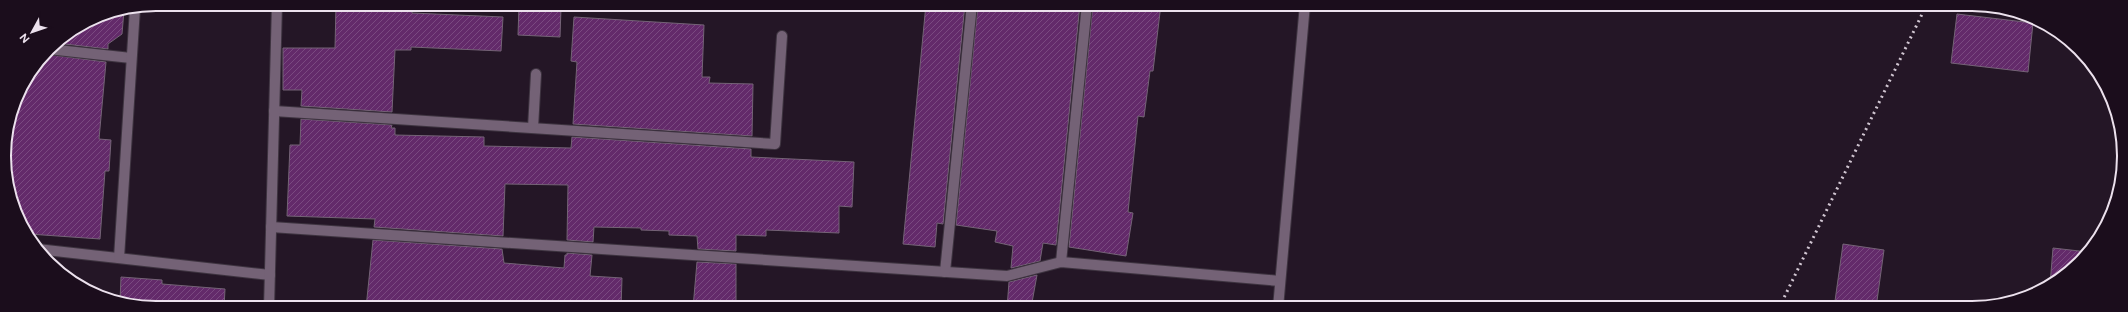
<svg xmlns="http://www.w3.org/2000/svg" width="2128" height="312" viewBox="0 0 2128 312" font-family="Figtree,sans-serif">
<defs>
<pattern id="building-hatch" width="6" height="6" patternUnits="userSpaceOnUse"><rect width="6" height="6" fill="#632a6a"/><path d="M-1 1l2-2M0 6l6-6M5 7l2-2" fill="none" stroke="#7a4980"/></pattern>
</defs>
<rect width="100%" height="100%" fill="#241626"/>
<g fill="url(#building-hatch)" stroke="#746376">
<polygon points="926,4 965,4 943,224 937,223 935,247 903,244"/>
<polygon points="978,4 1080,4 1056,245 1043,243 1040,261 1011,268 1013,246 995,242 997,231 956,225"/>
<polygon points="1093,4 1161,4 1153,71 1150,71 1144,117 1138,116 1128,212 1133,213 1126,256 1069,247"/>
<polygon points="336,5 412,6 412,13 503,17 501,51 411,47 411,50 395,50 392,112 301,106 302,90 283,90 283,48 335,48"/>
<polygon points="519,6 561,8 560,37 518,35"/>
<polygon points="124,10 122,34 108,44 108,49 56,43 98,15"/>
<polygon points="1957,14 2033,23 2028,72 1951,63"/>
<polygon points="574,17 704,25 702,77 710,77 709,83 753,84 752,136 573,124 577,62 571,61"/>
<polygon points="44,54 106,62 99,139 111,140 109,171 105,171 100,239 29,234 12,205 4,146 20,89"/>
<polygon points="301,119 392,125 391,128 395,128 395,135 484,137 484,146 571,148 572,137 751,149 751,157 854,162 852,207 839,206 839,233 766,230 766,236 736,235 736,251 698,249 697,236 669,235 669,231 641,230 641,228 594,227 593,242 567,240 568,185 505,184 503,236 374,227 375,219 287,216 290,145 300,145"/>
<polygon points="373,240 502,249 504,263 564,268 565,255 567,255 567,253 592,255 590,276 622,278 621,308 366,308"/>
<polygon points="1843,244 1884,250 1876,308 1834,308"/>
<polygon points="2053,248 2088,252 2079,264 2050,285"/>
<polygon points="697,262 736,264 736,308 693,308"/>
<polygon points="1037,275 1031,308 1007,308 1009,282"/>
<polygon points="121,277 162,280 162,284 225,289 224,308 146,308 120,301"/>
</g>
<g fill="none" stroke-linecap="round" stroke-linejoin="round">
<defs>
<g id="minor">
<polyline points="48,49 131,58"/>
<polyline points="274,111 775,144 782,36"/>
<polyline points="533,128 536,74"/>
<polyline points="271,227 1007,276 1061,262 1280,281"/>
<polyline points="37,249 270,275"/>
<polyline points="119,258 135,8"/>
<polyline points="1061,262 1087,4"/>
<polyline points="945,272 972,4"/>
<polyline points="269,308 277,4"/>
<polyline points="1278,308 1305,4"/>
</g>
</defs>
<use href="#minor" stroke="#3e3440" stroke-width="12"/>
<use href="#minor" stroke="#746276" stroke-width="10"/>
<polyline stroke="#d1c6d2" stroke-width="3" stroke-dasharray="2 4" stroke-linecap="butt" points="1779,308 1927,4"/>
</g>
<path d="M0 0H2128V312H0ZM156 11H1972A145 145 0 0 1 2117 156V156A145 145 0 0 1 1972 301H156A145 145 0 0 1 11 156V156A145 145 0 0 1 156 11Z" fill="#1b0d1c" fill-rule="evenodd"/>
<path fill="none" stroke="#ece1ed" stroke-width="2" d="M156 11H1972A145 145 0 0 1 2117 156V156A145 145 0 0 1 1972 301H156A145 145 0 0 1 11 156V156A145 145 0 0 1 156 11Z"/>
<g transform="translate(32 32) rotate(230)" stroke="#1b0d1c" stroke-width="3" paint-order="stroke">
<path d="M0-3L7 15L0 10L-7 15Z" fill="#ece1ed"/>
<text y="-6" font-size="11" font-weight="bold" text-anchor="middle" fill="#ece1ed">N</text>
</g>
</svg>
